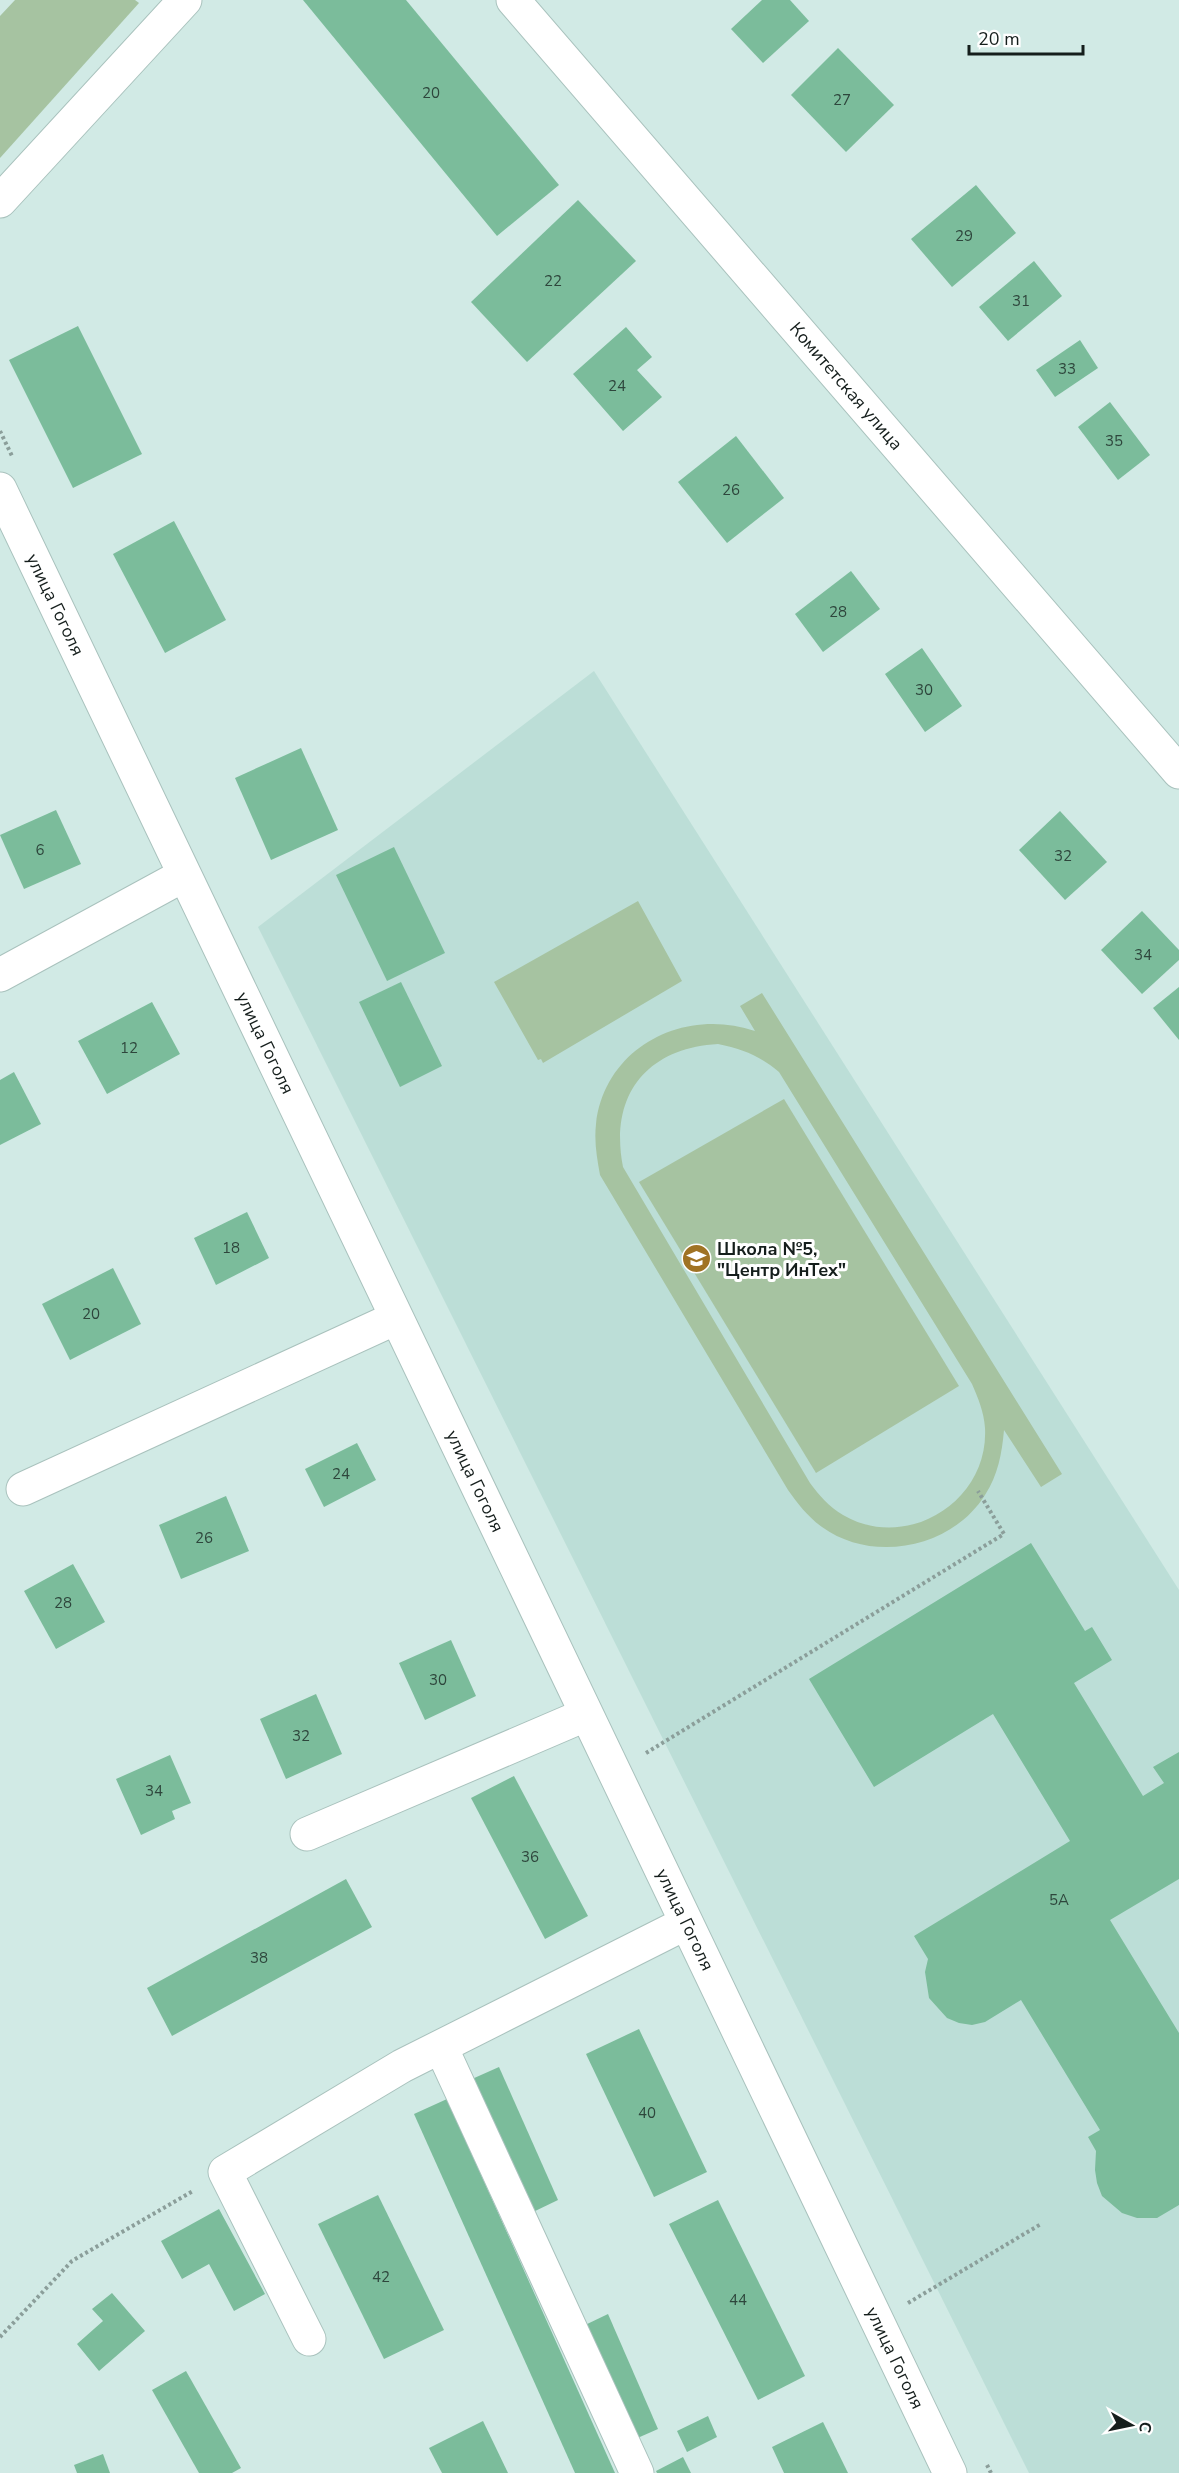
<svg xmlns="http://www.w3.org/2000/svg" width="1179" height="2473" viewBox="0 0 1179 2473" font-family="'Nunito Sans',sans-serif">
<rect width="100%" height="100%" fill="#d1eae5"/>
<polygon fill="#bcded7" points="594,671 1179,1590 1179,2473 1029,2473 258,927"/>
<g fill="#a6c3a1" fill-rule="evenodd">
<polygon points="15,0 135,0 139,3 0,158 0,16"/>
<polygon points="638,901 682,981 543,1063 541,1059 538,1060 494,982"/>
<path d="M762,993L1062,1474L1041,1487L1004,1430C1002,1453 998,1475 985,1495C952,1548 873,1564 822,1527C808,1517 798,1504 788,1490L600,1175C597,1158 594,1142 596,1124C605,1046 685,1007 755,1031L740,1006ZM718,1044C743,1049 760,1056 779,1072L972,1384C978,1398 984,1412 985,1428C989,1502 906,1552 843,1515C829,1507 819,1495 810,1483L623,1167C609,1096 646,1048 718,1044Z"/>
<polygon points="784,1099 959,1386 816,1473 639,1182"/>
</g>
<g fill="#7bbc9b">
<polygon points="303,0 406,0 559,185 497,236"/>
<polygon points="762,0 790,0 809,21 763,63 731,29"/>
<polygon points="838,48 894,105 846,152 791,95"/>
<polygon points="976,185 1016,233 952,287 911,239"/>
<polygon points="578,200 636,261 527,362 471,302"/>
<polygon points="1034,261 1062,296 1008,341 979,307"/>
<polygon points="78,326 142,454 73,488 9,360"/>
<polygon points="626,327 652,357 637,370 662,397 623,431 573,374"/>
<polygon points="1080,340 1098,368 1055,397 1036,370"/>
<polygon points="1110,402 1150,455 1118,480 1078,427"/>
<polygon points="736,436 784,498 727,543 678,482"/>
<polygon points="174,521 226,620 165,653 113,554"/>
<polygon points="851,571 880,609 823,652 795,614"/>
<polygon points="922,648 962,706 925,732 885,674"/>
<polygon points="301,748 338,830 271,860 235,778"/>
<polygon points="56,810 81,864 24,889 0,835"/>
<polygon points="1060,811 1107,862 1065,900 1019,850"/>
<polygon points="394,847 445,953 387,981 336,875"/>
<polygon points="1142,911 1179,950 1179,960 1142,994 1101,950"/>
<polygon points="401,982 442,1066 400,1087 359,1002"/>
<polygon points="1179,987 1179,1040 1153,1008"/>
<polygon points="152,1002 180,1054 107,1094 78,1041"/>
<polygon points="14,1072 41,1124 0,1145 0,1080"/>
<polygon points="247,1212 269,1258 216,1285 194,1238"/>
<polygon points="113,1268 141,1324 70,1360 42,1304"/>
<polygon points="357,1443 376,1480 324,1507 305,1469"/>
<polygon points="226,1496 249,1551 181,1579 159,1525"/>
<polygon points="1031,1543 1085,1631 1092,1627 1112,1660 1074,1683 1143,1796 1164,1783 1153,1767 1179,1752 1179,1879 1110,1920 1179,2033 1179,2205 1157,2218 1137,2218 1122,2213 1102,2196 1097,2183 1095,2170 1096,2151 1088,2137 1100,2130 1021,2000 985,2022 972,2025 959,2023 947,2018 929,1998 925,1972 928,1959 914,1936 1070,1841 993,1714 874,1787 809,1679"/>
<polygon points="73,1564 105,1622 56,1649 24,1591"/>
<polygon points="451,1640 476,1696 425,1720 399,1663"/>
<polygon points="316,1694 342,1754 286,1779 260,1719"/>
<polygon points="170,1755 191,1803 172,1811 175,1819 141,1835 116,1779"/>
<polygon points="514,1776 588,1916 545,1939 471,1798"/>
<polygon points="346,1879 372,1927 172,2036 147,1988"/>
<polygon points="639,2029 707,2172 654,2197 586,2054"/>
<polygon points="499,2067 558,2200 531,2213 472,2079"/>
<polygon points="447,2099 615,2473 575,2473 414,2114"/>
<polygon points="378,2195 444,2330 384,2359 318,2224"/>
<polygon points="718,2200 805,2376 758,2400 669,2224"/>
<polygon points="219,2209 265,2294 234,2311 209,2264 182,2279 161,2241"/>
<polygon points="112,2293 145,2331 99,2371 77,2344 103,2321 92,2309"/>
<polygon points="608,2314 658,2429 633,2440 583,2326"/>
<polygon points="186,2371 241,2468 232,2473 199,2473 152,2390"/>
<polygon points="708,2416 717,2437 687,2452 677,2431"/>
<polygon points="483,2421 508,2473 442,2473 429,2448"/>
<polygon points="823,2422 848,2473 784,2473 772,2447"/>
<polygon points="103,2454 110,2473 77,2473 74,2465"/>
<polygon points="683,2457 691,2473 657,2473 656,2471"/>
</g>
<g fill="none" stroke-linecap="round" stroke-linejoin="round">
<defs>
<g id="minor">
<path id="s1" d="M513,0L1179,772"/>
<polyline points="0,201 185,0"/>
<path id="s2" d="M0,489L950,2473"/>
<polyline points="0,975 184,875"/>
<polyline points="23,1489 396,1318"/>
<polyline points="307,1834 585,1715"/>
<polyline points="441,2047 637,2473"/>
<polyline points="309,2339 225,2172 402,2066 686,1923"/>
</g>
</defs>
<use href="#minor" stroke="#a9c2bd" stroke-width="35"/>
<g stroke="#8b9e9a" stroke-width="4" stroke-dasharray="3 3" stroke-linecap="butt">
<polyline points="0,431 12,456"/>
<polyline points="646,1753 1004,1534 978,1491"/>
<polyline points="908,2303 1041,2224"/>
<polyline points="0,2337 72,2261 193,2191"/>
<polyline points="987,2465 991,2473"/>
</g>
<use href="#minor" stroke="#fff" stroke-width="33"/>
</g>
<defs>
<symbol id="school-disc" viewBox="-11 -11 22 22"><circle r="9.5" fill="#a07324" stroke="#fff"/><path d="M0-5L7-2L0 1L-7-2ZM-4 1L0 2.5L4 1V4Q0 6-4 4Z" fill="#fff"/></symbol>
</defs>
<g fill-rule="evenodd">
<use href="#school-disc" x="680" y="1242" width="33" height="33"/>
</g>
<g text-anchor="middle" stroke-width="6" stroke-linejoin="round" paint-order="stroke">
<g font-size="15" fill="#2e463c">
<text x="431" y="98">20</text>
<text x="842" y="105">27</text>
<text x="964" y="241">29</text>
<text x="553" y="286">22</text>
<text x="1021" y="306">31</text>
<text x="1067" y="374">33</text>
<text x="617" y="391">24</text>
<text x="1114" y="446">35</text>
<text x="731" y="495">26</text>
<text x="838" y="617">28</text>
<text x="924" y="695">30</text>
<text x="40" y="855">6</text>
<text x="1063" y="861">32</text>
<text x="1143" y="960">34</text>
<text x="129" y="1053">12</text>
<text x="231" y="1253">18</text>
<text x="91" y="1319">20</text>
<text x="341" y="1479">24</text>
<text x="204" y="1543">26</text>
<text x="63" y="1608">28</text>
<text x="438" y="1685">30</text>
<text x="301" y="1741">32</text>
<text x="154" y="1796">34</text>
<text x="530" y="1862">36</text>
<text x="1059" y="1905">5А</text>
<text x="259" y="1963">38</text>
<text x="647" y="2118">40</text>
<text x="381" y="2282">42</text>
<text x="738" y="2305">44</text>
</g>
<g font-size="18" fill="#151e1c" stroke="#fff">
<text dy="6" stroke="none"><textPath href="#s1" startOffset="510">Комитетская улица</textPath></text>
<text dy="6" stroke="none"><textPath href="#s2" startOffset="128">улица Гоголя</textPath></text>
<text dy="6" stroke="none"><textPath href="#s2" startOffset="614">улица Гоголя</textPath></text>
<text dy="6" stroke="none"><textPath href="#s2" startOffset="1100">улица Гоголя</textPath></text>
<text dy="6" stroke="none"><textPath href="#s2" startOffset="1586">улица Гоголя</textPath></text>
<text dy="6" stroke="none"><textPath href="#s2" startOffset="2072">улица Гоголя</textPath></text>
</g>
<g font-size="18" font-weight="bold" fill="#151e1c" stroke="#fff" text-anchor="start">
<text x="717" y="1255">Школа №5,<tspan x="717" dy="21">"Центр ИнТех"</tspan></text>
</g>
</g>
<g transform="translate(1131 2425) rotate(99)" stroke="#ffffff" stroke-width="4.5" paint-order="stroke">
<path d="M0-4.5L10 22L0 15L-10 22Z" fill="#151e1c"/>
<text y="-9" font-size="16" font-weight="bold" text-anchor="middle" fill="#151e1c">С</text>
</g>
<path d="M969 45v9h114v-9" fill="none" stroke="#151e1c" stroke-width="3"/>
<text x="978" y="45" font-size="18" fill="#151e1c" stroke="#ffffff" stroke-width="4.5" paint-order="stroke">20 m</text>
</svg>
